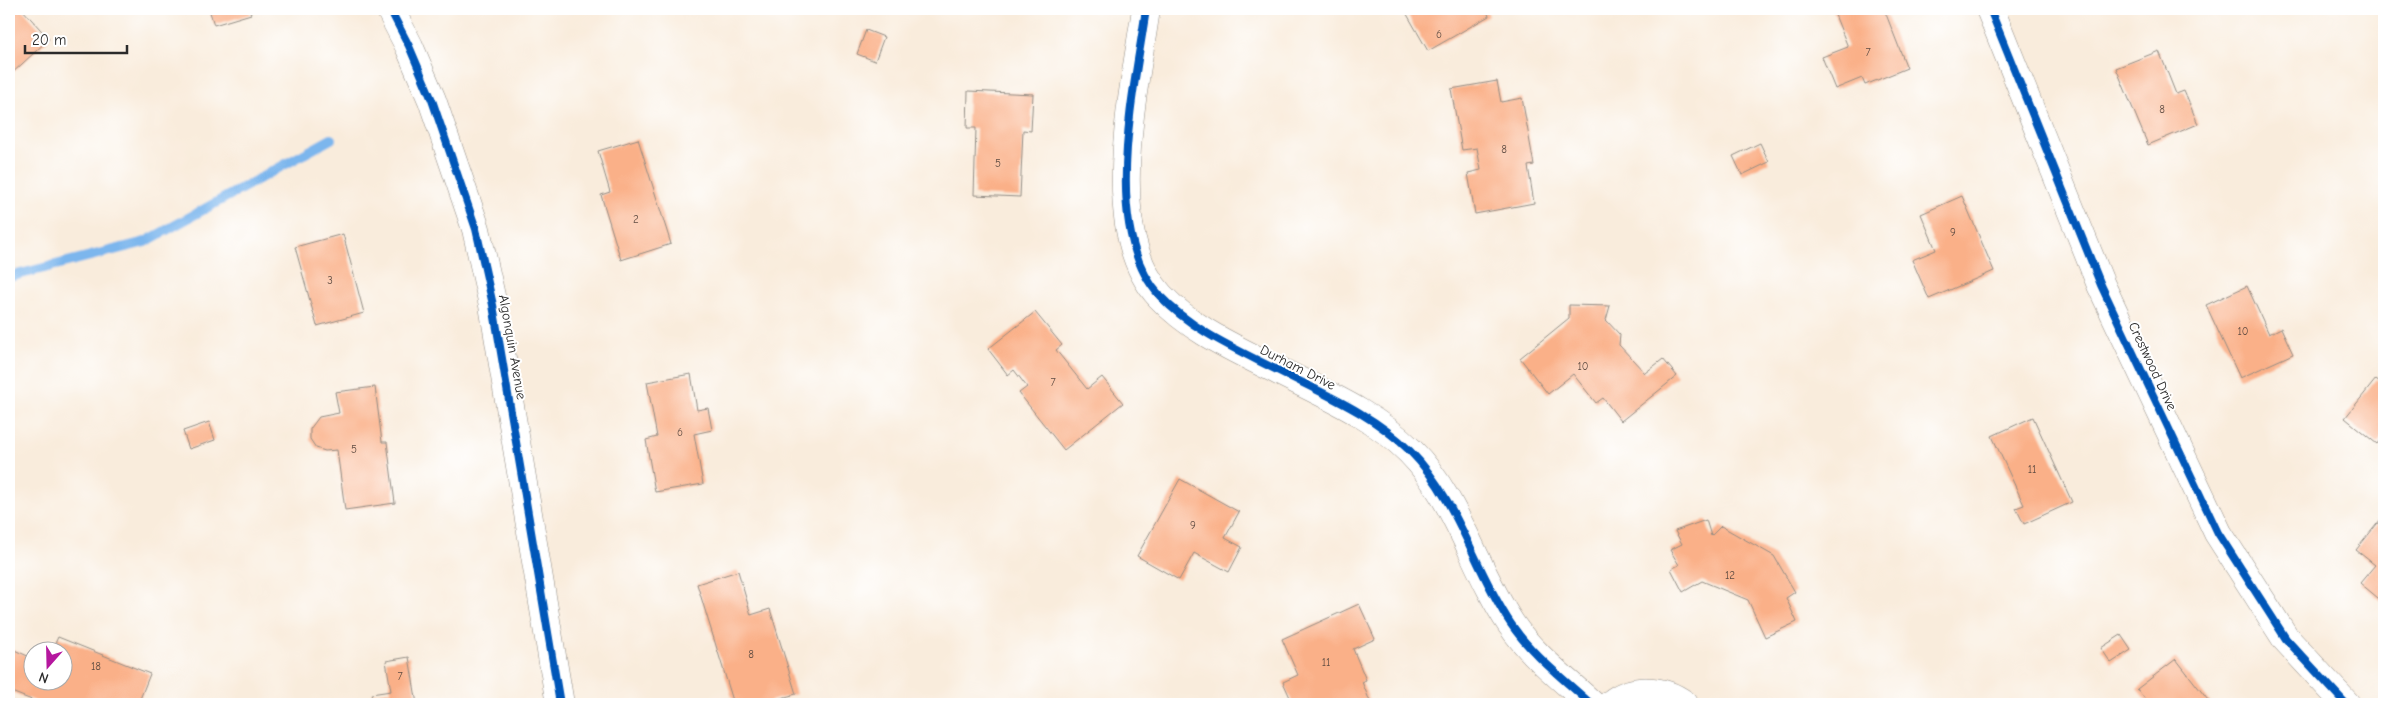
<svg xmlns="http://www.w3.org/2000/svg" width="2393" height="713" viewBox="0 0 2393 713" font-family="'Comic Neue',sans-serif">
<rect width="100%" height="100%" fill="#fff"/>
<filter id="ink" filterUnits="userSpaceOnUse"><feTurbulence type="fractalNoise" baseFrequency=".02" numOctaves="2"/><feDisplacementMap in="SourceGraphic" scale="10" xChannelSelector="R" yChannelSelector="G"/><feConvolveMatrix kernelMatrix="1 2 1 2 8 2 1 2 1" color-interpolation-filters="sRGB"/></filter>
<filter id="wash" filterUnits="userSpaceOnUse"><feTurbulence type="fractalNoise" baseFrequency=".0096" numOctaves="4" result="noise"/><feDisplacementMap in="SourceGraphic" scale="20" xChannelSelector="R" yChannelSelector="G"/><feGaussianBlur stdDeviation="1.12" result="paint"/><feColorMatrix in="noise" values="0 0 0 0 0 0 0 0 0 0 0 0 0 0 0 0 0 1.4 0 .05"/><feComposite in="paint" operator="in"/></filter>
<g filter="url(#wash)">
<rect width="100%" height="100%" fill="#f9ecdc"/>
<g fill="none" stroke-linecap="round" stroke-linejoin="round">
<polyline stroke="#7cb6ed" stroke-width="10" points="9,277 145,242 331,139"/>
</g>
<g id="blocks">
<g fill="#fab088">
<polygon points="9,9 22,9 49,39 9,76"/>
<polygon points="209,9 249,9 251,14 214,25"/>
<polygon points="1404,9 1486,9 1489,16 1428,51"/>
<polygon points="1836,9 1884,9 1907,68 1865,85 1862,78 1835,89 1822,57 1848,47 1833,10"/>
<polygon points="866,30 884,37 875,61 857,54"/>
<polygon points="2159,51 2176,94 2184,91 2198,124 2148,145 2116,68"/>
<polygon points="1497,81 1501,102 1522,98 1534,165 1528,166 1534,203 1475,214 1468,173 1481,170 1477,148 1462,150 1451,89"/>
<polygon points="968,91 1033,94 1031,131 1023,130 1020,197 974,195 976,128 967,128"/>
<polygon points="638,139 671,244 621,260 601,195 610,192 598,151"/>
<polygon points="1760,143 1769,162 1742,175 1733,156"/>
<polygon points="1962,196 1994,271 1929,299 1912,260 1936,250 1921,214"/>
<polygon points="343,234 364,313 317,326 295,247"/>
<polygon points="2247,286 2269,334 2281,328 2293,354 2240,378 2206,305"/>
<polygon points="1569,305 1610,306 1606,320 1620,335 1619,345 1645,373 1663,359 1677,376 1621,421 1603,398 1596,403 1573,374 1548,394 1520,358 1569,318"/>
<polygon points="1035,312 1062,345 1056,350 1087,389 1102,377 1123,403 1064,450 1019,393 1027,387 1014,370 1008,375 988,349"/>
<polygon points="691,374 697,410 708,408 712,430 694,434 703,484 655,492 646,440 657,437 647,382"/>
<polygon points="2376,379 2384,385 2384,435 2377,444 2345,418"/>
<polygon points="375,387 382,442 387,442 395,503 345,510 337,450 325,451 316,448 310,439 310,429 319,417 339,413 335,392"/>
<polygon points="2033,417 2072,502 2024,524 2016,508 2024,505 1992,436"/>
<polygon points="209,422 215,440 189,449 183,431"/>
<polygon points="1180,479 1239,512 1225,538 1242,547 1229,572 1194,553 1179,580 1137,556"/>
<polygon points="2381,519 2384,522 2384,603 2360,583 2375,565 2356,550"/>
<polygon points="1706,520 1711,536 1721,526 1774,556 1795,592 1786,598 1797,622 1765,637 1748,600 1702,581 1683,592 1671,569 1679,565 1670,550 1682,544 1675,531"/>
<polygon points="738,571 751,615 770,609 796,694 760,704 734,704 697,584"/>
<polygon points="1359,604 1375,639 1353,649 1366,680 1362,682 1371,704 1293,704 1283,682 1298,675 1282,639"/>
<polygon points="2121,635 2131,650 2111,663 2101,648"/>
<polygon points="58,637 150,674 138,704 79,704 68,700 66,704 42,704 9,691 10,648 32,658 32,680 62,680 62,650 52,650"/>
<polygon points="409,657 417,704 373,704 371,694 391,691 386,661"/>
<polygon points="2176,659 2211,704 2149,704 2137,689"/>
</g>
</g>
</g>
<g filter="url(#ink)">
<use href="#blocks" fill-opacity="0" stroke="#928c84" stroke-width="1"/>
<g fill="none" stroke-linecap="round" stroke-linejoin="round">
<defs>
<g id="minor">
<polyline points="390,9 409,46 432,100 476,229 493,305 560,704"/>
<path d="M1146,9C1135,88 1100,231 1160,296C1193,331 1236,349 1279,371C1324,394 1373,414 1410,451C1458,499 1474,569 1511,624C1532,655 1564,679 1591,704"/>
<polyline points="1990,9 2101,285 2218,533 2286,639 2346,704"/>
<path d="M1611,704C1632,687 1663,688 1684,704"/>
</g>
</defs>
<use href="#minor" stroke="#928c84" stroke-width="29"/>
<use href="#minor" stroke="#fff" stroke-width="28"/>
<defs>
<g id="cycleway">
<polyline points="390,9 409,46 432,100 476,229 493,305 560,704"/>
<path d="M1146,9C1135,88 1100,231 1160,296C1193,331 1236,349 1279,371C1324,394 1373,414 1410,451C1458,499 1474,569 1511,624C1532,655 1564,679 1591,704"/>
<polyline points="1990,9 2101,285 2218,533 2286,639 2346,704"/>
</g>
</defs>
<use href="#cycleway" stroke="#fff" stroke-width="11"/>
<use href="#cycleway" stroke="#0057b8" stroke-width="8"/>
</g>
</g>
<g text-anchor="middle" stroke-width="4" stroke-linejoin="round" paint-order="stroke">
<g font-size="11" fill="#5f4c42">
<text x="1439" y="38">6</text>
<text x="1868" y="56">7</text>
<text x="2162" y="113">8</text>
<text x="1504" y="153">8</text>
<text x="998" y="167">5</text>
<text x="636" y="223">2</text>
<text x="1953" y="236">9</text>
<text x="330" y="284">3</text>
<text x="2243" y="335">10</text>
<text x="1583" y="370">10</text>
<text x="1053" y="386">7</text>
<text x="680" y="436">6</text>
<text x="354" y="453">5</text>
<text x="2032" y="473">11</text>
<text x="1193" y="529">9</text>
<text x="1730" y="579">12</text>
<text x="751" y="658">8</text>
<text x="1326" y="666">11</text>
<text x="96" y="670">18</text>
<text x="400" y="680">7</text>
</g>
<g font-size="14" fill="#2b2b2b" stroke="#fff">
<text transform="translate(513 347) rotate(80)" y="5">Algonquin Avenue</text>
<text transform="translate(2153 366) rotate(65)" y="5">Crestwood Drive</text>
<text transform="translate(1298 367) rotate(27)" y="5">Durham Drive</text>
</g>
</g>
<rect width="2393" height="713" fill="none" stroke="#fff" stroke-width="30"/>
<g transform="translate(48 666) rotate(200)"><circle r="24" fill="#ffffff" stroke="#aaaaaa"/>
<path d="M0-4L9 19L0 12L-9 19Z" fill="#b5179e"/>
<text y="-8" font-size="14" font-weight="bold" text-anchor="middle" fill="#2b2b2b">N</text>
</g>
<path d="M25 45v8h102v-8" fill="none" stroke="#2b2b2b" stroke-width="2.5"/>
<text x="32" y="45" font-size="15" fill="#2b2b2b" stroke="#ffffff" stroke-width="4" paint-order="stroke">20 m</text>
</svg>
